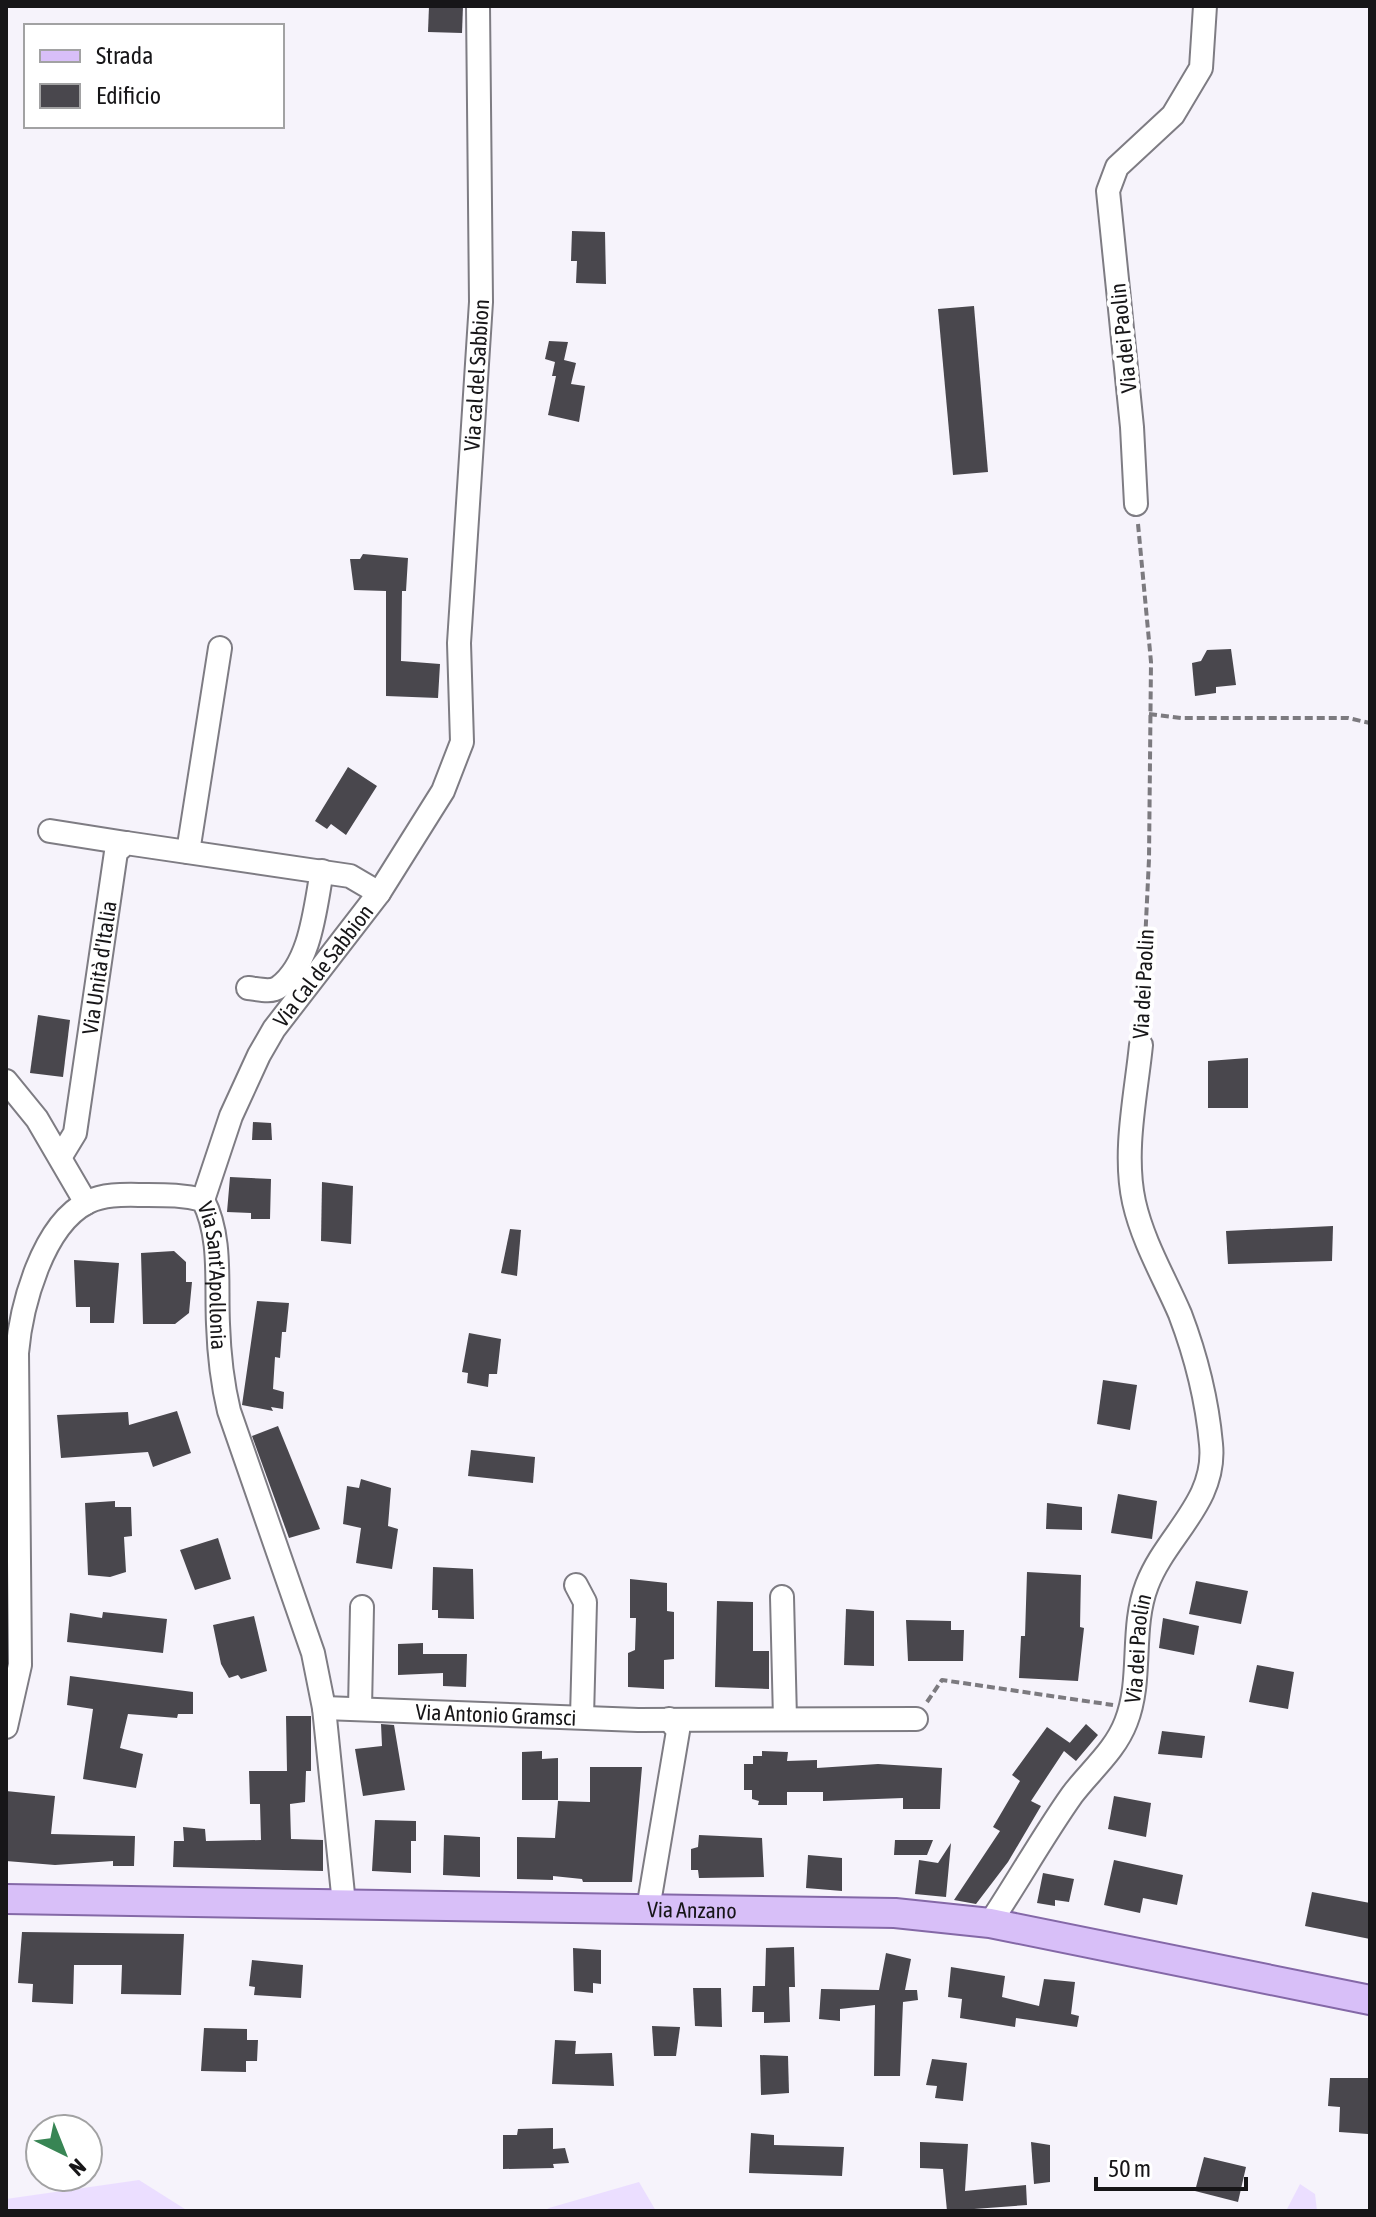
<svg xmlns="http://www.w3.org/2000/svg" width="1376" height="2217" viewBox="0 0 1376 2217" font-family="'Asap Condensed',sans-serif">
<rect width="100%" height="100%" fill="#f6f3fb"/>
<g fill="#ebdeff">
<polygon points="139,2180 188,2211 6,2211 6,2199"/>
<polygon points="639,2182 656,2211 544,2211 549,2208"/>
<polygon points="1300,2184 1315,2194 1317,2211 1286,2211"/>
</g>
<g fill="#49474d">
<polygon points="429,6 463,6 462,33 428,32"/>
<polygon points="572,231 605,232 606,284 576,283 577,261 571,261"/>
<polygon points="974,306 988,472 953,475 938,309"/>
<polygon points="549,341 568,342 564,360 576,363 571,384 585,386 579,422 548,415 556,376 552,376 555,362 545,359"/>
<polygon points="363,554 408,558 406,591 402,591 401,661 440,664 438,698 386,696 386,591 354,590 350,559 360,559"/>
<polygon points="1231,649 1236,685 1216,687 1216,693 1195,696 1192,663 1201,661 1207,650"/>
<polygon points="348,767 377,786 346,835 331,824 327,829 315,821"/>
<polygon points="38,1015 70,1020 63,1077 30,1073"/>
<polygon points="1248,1058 1248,1108 1208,1108 1208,1061"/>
<polygon points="253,1122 271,1123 272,1140 252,1140"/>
<polygon points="230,1177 271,1179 270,1219 251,1219 251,1213 227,1212"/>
<polygon points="322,1182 353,1186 351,1244 321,1241"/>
<polygon points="1333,1226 1332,1261 1228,1264 1226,1231"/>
<polygon points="510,1229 521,1230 517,1276 501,1273"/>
<polygon points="174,1251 186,1262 186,1282 192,1282 189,1313 175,1324 143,1324 141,1253"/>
<polygon points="74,1260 119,1263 114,1323 90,1323 90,1307 76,1307"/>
<polygon points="257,1301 289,1303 286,1332 282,1332 280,1358 275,1357 273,1389 284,1392 283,1409 271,1407 273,1411 242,1405"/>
<polygon points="469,1333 501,1339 497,1374 489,1374 488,1387 467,1383 468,1373 462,1372"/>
<polygon points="1103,1380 1137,1385 1130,1430 1097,1424"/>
<polygon points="177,1411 191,1453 153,1467 148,1452 61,1458 57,1415 128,1412 129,1425"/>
<polygon points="278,1426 320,1529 289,1538 252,1436"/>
<polygon points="471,1450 535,1457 533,1483 468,1476"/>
<polygon points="361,1479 391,1488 388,1526 398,1529 392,1569 356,1563 361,1528 343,1524 347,1486 359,1488"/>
<polygon points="1118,1494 1157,1501 1152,1539 1111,1533"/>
<polygon points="115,1501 115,1507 131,1507 132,1536 124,1537 126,1572 110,1577 88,1575 85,1503"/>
<polygon points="1047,1503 1082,1507 1082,1530 1046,1529"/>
<polygon points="218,1538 231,1579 195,1590 180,1550"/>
<polygon points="433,1567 473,1569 474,1619 438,1618 438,1610 432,1610"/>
<polygon points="1027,1572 1081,1575 1080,1627 1084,1628 1078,1681 1019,1678 1021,1636 1025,1636"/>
<polygon points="630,1579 667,1583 667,1611 674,1612 674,1659 664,1660 664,1689 628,1687 628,1653 635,1650 636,1618 630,1618"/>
<polygon points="1196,1581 1248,1591 1241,1624 1189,1614"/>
<polygon points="717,1601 753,1602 753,1651 769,1651 769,1689 715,1687"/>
<polygon points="846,1609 874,1611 874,1666 844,1665"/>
<polygon points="103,1612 167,1619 163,1653 67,1642 70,1613 102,1618"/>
<polygon points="254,1616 267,1671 241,1679 238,1675 229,1678 221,1664 213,1625"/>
<polygon points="1163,1618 1199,1626 1194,1655 1159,1648"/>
<polygon points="906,1620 951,1621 951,1630 964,1630 963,1661 908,1661"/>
<polygon points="423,1643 423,1654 467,1654 466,1687 443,1686 443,1673 398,1675 398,1644"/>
<polygon points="1257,1665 1294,1672 1288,1709 1249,1702"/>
<polygon points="70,1676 193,1692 193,1714 178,1714 177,1718 128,1714 120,1748 143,1754 136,1788 83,1779 93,1709 67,1705"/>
<polygon points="286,1716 311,1716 311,1771 306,1771 305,1802 290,1804 291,1839 323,1840 323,1871 173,1867 174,1841 184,1841 183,1827 205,1829 206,1841 261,1840 260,1804 250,1804 249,1771 287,1771"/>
<polygon points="381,1724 394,1725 405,1790 363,1796 355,1749 382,1746"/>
<polygon points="1086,1724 1098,1735 1076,1761 1064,1751 1031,1801 1041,1806 1008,1862 976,1904 954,1900 1000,1831 993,1827 1020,1781 1012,1775 1047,1727 1070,1743 1067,1746"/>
<polygon points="1162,1731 1205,1736 1202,1758 1158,1754"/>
<polygon points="542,1751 542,1759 558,1758 558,1800 522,1800 522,1752"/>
<polygon points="762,1751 788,1752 787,1761 817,1760 817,1768 878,1764 942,1768 940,1809 903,1809 903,1798 823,1801 823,1792 787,1792 787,1805 758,1805 759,1801 752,1799 752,1790 744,1790 744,1764 753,1764 753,1756 762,1756"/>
<polygon points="590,1767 642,1767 632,1882 583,1882 582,1879 553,1876 553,1880 517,1879 517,1837 555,1838 558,1801 590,1802"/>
<polygon points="6,1791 55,1796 51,1834 135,1836 134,1866 113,1866 113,1861 55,1865 6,1861"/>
<polygon points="1114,1796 1151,1803 1146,1837 1108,1829"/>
<polygon points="375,1820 416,1821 416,1841 411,1841 411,1873 372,1871"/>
<polygon points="444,1835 480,1837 480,1877 443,1875"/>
<polygon points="699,1835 762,1838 764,1877 699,1878 698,1870 691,1870 691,1849 698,1847"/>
<polygon points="895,1840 933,1840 927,1855 894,1855"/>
<polygon points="951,1843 946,1897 915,1894 919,1860 938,1863"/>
<polygon points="808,1855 842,1858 842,1891 806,1888"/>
<polygon points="1114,1860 1183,1875 1177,1905 1143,1898 1140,1913 1104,1905"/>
<polygon points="1043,1873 1074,1879 1069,1902 1055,1900 1055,1906 1037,1903"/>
<polygon points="1312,1892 1370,1903 1370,1939 1305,1926"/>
<polygon points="22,1932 184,1934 181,1995 121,1994 122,1965 74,1965 73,2004 32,2002 33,1984 18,1983"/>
<polygon points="794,1947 795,1987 789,1987 790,2022 764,2023 764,2012 752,2012 753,1986 765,1986 766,1948"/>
<polygon points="573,1948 601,1950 601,1984 593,1983 593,1993 574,1991"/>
<polygon points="886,1953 911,1959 905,1990 917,1990 918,2000 903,2002 900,2076 874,2076 875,2005 840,2009 840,2021 819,2019 821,1989 879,1990"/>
<polygon points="252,1960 303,1965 301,1998 254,1995 255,1987 249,1986"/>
<polygon points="951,1967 1005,1976 1002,1997 1039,2006 1044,1979 1075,1982 1071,2014 1079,2016 1077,2027 1016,2018 1015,2027 960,2018 962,1999 948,1997"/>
<polygon points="693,1988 721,1988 722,2027 695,2026"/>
<polygon points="652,2026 680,2027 676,2056 654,2056"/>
<polygon points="204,2028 247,2029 247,2040 258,2040 257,2061 246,2061 246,2072 201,2071"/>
<polygon points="555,2040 576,2041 575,2054 612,2053 614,2086 552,2084"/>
<polygon points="760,2055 788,2056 789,2093 761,2095"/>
<polygon points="932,2059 967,2063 963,2101 935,2098 937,2086 926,2085"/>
<polygon points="1330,2078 1370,2078 1368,2134 1339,2132 1340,2107 1328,2106"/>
<polygon points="553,2128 553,2149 565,2148 569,2163 553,2164 554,2168 503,2169 503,2135 517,2135 518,2129"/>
<polygon points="751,2133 774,2135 774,2145 844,2147 842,2176 749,2173"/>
<polygon points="920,2142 968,2144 965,2191 1026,2185 1027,2205 947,2211 943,2169 920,2168"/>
<polygon points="1031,2142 1050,2145 1050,2182 1034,2184"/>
<polygon points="1204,2157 1246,2167 1238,2202 1195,2191"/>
</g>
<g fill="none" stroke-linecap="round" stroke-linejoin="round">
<defs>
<g id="minor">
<polyline points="1136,504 1132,427 1108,191 1117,167 1173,115 1201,68 1205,6"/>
<polyline points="50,831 126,843"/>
<polyline points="188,852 220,648"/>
<path d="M248,988C258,989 271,993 279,987C311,963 315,908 322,871"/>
<polyline points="6,1081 37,1119 86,1203"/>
<path id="s1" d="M61,1156L75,1133L116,852L126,843L350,876L379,893"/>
<path id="s2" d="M203,1200L231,1116L259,1055L274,1029L379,893L443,791L462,742L459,643L481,302L478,6"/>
<polyline points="576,1585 585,1602 582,1717"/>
<polyline points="782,1597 785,1719"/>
<path id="s3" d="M324,1708L638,1720L916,1719"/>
<polyline points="360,1709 362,1607"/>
<path id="s4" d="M6,1727L20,1665L17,1353C21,1307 42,1225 88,1202C106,1193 128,1195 148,1195C167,1195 184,1195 203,1200C222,1237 216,1282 218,1324C219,1354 222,1382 229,1411L313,1653L324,1708L344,1904"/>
<polyline points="648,1909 678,1731 669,1719"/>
<path id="s5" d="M990,1923C1018,1881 1043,1836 1072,1795C1090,1771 1115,1751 1126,1722C1143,1679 1130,1629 1147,1585C1166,1535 1217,1502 1211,1444C1207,1400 1196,1356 1180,1314C1164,1277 1143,1242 1134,1202C1123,1152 1136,1095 1141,1045"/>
</g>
<g id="major">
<path id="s6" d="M6,1899L895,1913L990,1923L1370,2000"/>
</g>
</defs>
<use href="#minor" stroke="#7e7c83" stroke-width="26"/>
<use href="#major" stroke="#8468a7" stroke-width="32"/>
<g stroke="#7c7a7f" stroke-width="4" stroke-dasharray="8 4" stroke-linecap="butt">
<polyline points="1138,524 1151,662 1149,859 1141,1026"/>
<polyline points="1149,714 1181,718 1348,718 1370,723"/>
<polyline points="927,1702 942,1680 1113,1705"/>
</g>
<use href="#minor" stroke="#fff" stroke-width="22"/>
<use href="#major" stroke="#d8bff8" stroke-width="28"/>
</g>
<g text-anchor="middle" stroke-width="8" stroke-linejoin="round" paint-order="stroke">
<g font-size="22" fill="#171618" stroke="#fff">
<text transform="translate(1123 338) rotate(-96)" y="8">Via dei Paolin</text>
<text dy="8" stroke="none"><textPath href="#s2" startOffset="898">Via cal del Sabbion</textPath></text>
<text dy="8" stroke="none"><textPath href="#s2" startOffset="266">Via Cal de Sabbion</textPath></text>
<text dy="8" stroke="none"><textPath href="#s1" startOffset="194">Via Unità d'Italia</textPath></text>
<text transform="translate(1143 984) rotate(-87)" y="8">Via dei Paolin</text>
<text dy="8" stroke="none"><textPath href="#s4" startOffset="742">Via Sant'Apollonia</textPath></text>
<text dy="8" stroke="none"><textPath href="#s5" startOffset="318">Via dei Paolin</textPath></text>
<text dy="8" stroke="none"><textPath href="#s3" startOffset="172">Via Antonio Gramsci</textPath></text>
<text dy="8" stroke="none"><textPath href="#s6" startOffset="686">Via Anzano</textPath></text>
</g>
</g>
<rect width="1376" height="2217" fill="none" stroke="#171618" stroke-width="16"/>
<rect x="24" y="24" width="260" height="104" fill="#ffffff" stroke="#a2a2a3" stroke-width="2"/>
<rect x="40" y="50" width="40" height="12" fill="#d8bff8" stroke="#a2a2a3" stroke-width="2"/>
<text x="96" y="64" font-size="24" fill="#171618">Strada</text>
<rect x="40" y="84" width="40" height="24" fill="#49474d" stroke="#a2a2a3" stroke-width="2"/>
<text x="96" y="104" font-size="24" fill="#171618">Edificio</text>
<g transform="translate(64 2153) rotate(137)"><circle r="38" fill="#ffffff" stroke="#a2a2a3" stroke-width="2"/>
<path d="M0-6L14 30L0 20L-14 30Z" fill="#388554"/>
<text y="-12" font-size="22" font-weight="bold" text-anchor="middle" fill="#171618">N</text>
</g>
<path d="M1096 2177v12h150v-12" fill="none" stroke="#171618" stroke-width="4"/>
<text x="1108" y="2177" font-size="24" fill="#171618" stroke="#ffffff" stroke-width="6" paint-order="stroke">50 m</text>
</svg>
